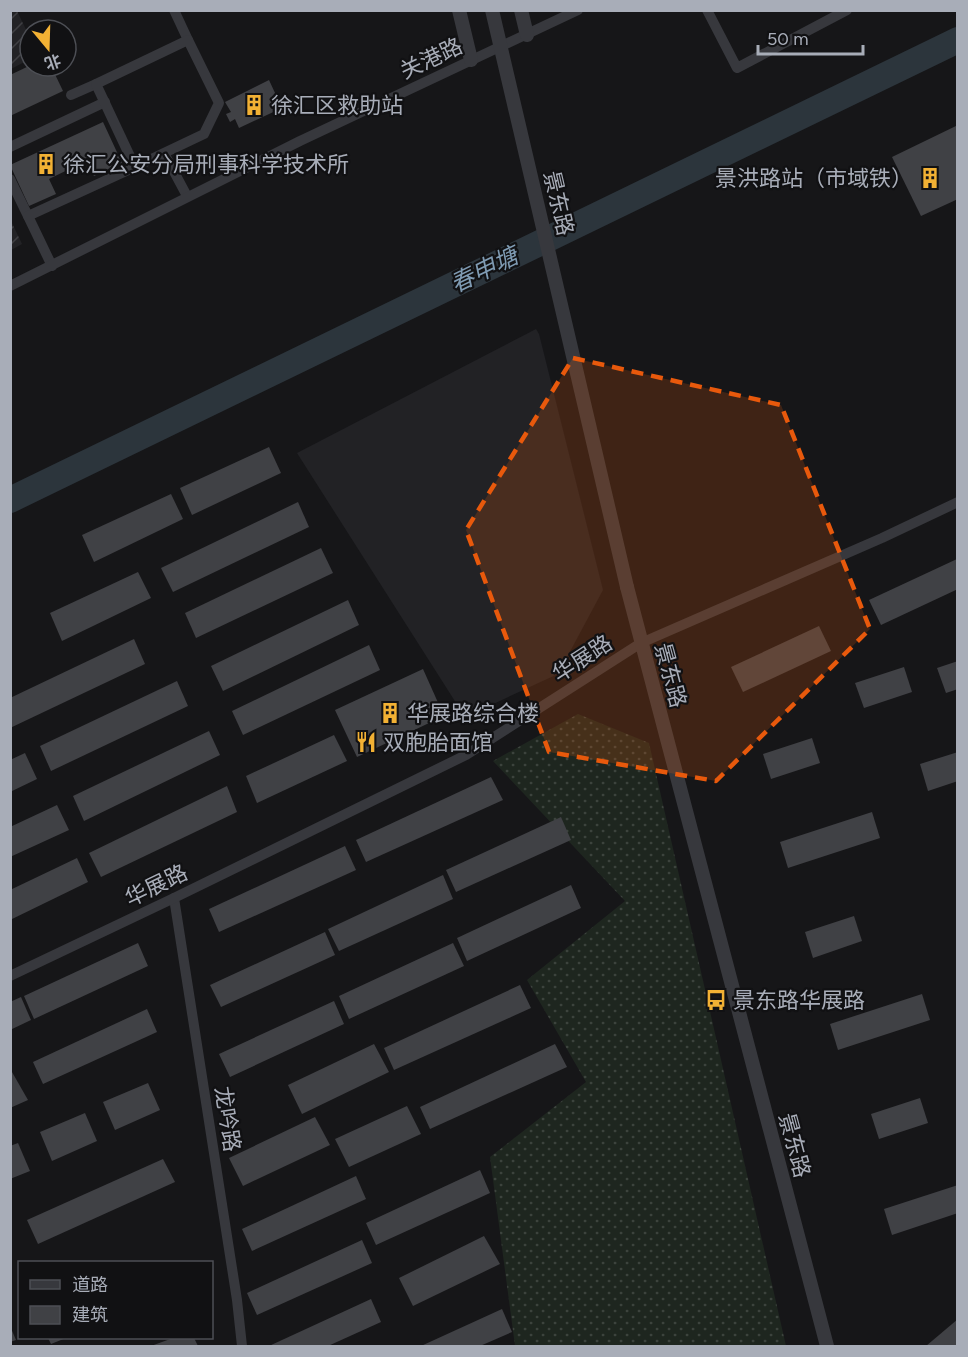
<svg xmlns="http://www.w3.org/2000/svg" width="968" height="1357" viewBox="0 0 968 1357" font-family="Figtree,'Noto Sans SC',sans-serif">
<defs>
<pattern id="industrial-furrows" width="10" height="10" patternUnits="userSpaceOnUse" patternTransform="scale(1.5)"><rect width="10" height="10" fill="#222225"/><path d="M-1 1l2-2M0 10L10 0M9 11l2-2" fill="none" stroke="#3f3f43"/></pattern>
<pattern id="garden-dots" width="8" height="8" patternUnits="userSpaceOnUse" patternTransform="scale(1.5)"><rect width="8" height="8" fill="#1e261f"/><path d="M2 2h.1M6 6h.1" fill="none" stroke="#3c433d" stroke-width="1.8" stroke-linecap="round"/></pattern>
</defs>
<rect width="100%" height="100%" fill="#161618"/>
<polygon fill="#222225" points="536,329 539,334 603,590 558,674 465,717 297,453"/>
<g fill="url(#industrial-furrows)">
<polygon points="11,10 17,11 30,38 30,59 11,69"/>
<polygon points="10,219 22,244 11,250 10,250"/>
</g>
<polygon fill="url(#garden-dots)" points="578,714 649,743 786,1346 515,1346 490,1157 586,1082 527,980 625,901 493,761"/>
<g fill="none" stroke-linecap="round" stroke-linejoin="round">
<polyline stroke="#2c353c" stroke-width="26" points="10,500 958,40"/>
</g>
<g fill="#404145">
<polygon points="29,66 51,66 63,91 10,116 10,75"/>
<polygon points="269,80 282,108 239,128 235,119 230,122 226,114 231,112 225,102"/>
<polygon points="103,122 122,163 94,176 86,161 49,179 56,194 29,206 10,165"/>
<polygon points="958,125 958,199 921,216 892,157"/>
<polygon points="269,447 281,473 192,515 180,488"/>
<polygon points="171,494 183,519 94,562 82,535"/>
<polygon points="298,502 309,527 173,592 161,568"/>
<polygon points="321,548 333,573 196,638 185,613"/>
<polygon points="957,559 958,589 881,625 869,600"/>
<polygon points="138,572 151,598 62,641 50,613"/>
<polygon points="348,600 359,625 223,691 211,666"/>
<polygon points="819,626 831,651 743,692 731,667"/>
<polygon points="134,639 145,664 10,728 10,698"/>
<polygon points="369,645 380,670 243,735 232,711"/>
<polygon points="958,661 958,689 946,693 937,668"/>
<polygon points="904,667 912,692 864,708 855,683"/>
<polygon points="423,669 444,716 357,757 335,710"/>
<polygon points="177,681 188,706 51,771 40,746"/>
<polygon points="209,731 220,755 84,821 73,796"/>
<polygon points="334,735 347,761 257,803 246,776"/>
<polygon points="812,738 820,763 771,779 763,754"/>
<polygon points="958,752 958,781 928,791 920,764"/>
<polygon points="25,753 37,779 10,792 10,760"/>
<polygon points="491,777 503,800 366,862 356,840"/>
<polygon points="227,786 237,812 101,877 89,853"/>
<polygon points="57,805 69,830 10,857 10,827"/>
<polygon points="872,812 880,838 788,868 780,842"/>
<polygon points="561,817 571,840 456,892 446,870"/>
<polygon points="345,846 356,870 219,932 209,909"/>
<polygon points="77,858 88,882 10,920 10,890"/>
<polygon points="443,875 453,899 339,951 328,929"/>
<polygon points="571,885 581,908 467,961 457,938"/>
<polygon points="854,916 862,941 813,958 805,932"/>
<polygon points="325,932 335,955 221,1007 210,985"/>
<polygon points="138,943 148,966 34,1019 24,996"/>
<polygon points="453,943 464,966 349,1019 339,996"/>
<polygon points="520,985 531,1008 394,1070 384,1048"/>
<polygon points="922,994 930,1020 838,1050 830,1024"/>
<polygon points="21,997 31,1020 10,1030 10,1002"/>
<polygon points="334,1001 344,1024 230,1077 219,1054"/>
<polygon points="147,1009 157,1032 43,1084 33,1062"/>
<polygon points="374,1044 389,1072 302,1114 288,1085"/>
<polygon points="555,1044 567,1067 430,1129 420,1107"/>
<polygon points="12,1072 28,1100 10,1108 10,1073"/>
<polygon points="148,1083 160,1110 115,1130 103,1102"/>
<polygon points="920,1098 928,1123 879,1139 871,1114"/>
<polygon points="407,1106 421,1134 349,1167 335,1139"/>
<polygon points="85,1113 97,1141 52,1161 40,1132"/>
<polygon points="315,1117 330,1145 243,1186 229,1158"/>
<polygon points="18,1143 30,1171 10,1179 10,1146"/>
<polygon points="163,1159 175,1182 38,1244 27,1220"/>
<polygon points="480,1170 490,1193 376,1245 366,1223"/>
<polygon points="356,1176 366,1199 252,1251 242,1229"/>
<polygon points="958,1185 958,1213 892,1235 884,1209"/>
<polygon points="484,1236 500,1264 413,1306 399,1278"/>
<polygon points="362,1240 372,1263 257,1315 247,1293"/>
<polygon points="371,1299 381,1322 328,1346 269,1346"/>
<polygon points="502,1309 512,1332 480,1346 421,1346"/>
<polygon points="958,1319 958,1346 926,1346"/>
<polygon points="10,1326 16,1340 10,1342"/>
<polygon points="48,1338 66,1338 51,1344"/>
<polygon points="173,1338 194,1338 198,1346 151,1346"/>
</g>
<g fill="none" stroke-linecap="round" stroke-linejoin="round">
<g stroke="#37383d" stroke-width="10">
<polyline points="174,10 188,40"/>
<polyline points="707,10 737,68 847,10"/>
<polyline points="71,95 96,84"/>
<polyline points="10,147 105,102"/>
<polyline points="164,153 135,167 96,84 188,40 219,103 204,134 164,153 187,196"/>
<polyline points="10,179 28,216"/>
<polyline points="52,266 28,216 135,167"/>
<polyline points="10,286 300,141 578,10"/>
<polyline points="174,898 237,1300 242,1346"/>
<polyline points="10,976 174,898 466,755 641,643 882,538 958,502"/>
</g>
<g stroke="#37383d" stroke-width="14">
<polyline points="459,10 471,60"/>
<polyline points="521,10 527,35"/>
<polyline points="627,587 827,1346"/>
</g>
<polyline stroke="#37383d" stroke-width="14" points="492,10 627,587"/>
</g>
<path fill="#e8590c" fill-opacity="0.2" stroke="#e8590c" stroke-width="4.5" stroke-dasharray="12 8" stroke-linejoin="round" d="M573,358L781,405L870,629L716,781L549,752L466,530Z"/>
<defs>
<symbol id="building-bare" viewBox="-9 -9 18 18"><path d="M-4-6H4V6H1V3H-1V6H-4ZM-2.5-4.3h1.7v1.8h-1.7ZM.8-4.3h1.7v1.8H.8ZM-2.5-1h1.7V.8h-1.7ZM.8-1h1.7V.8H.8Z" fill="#f2b134" stroke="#111113" stroke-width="2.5" paint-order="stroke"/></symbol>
<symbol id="restaurant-bare" viewBox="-9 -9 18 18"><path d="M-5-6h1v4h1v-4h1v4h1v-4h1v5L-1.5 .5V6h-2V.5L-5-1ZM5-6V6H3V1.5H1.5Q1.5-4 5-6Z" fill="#f2b134" stroke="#111113" stroke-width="2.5" paint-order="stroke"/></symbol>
<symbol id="bus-bare" viewBox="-9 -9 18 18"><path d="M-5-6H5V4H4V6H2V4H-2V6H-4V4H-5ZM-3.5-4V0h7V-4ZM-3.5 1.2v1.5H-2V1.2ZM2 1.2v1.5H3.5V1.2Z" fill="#f2b134" stroke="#111113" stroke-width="2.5" paint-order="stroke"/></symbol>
</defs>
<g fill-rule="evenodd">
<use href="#building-bare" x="239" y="90" width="30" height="30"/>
<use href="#building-bare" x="31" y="149" width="30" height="30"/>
<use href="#building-bare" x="915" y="163" width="30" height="30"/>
<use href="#building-bare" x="375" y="698" width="30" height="30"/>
<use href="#restaurant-bare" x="351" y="727" width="30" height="30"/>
<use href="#bus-bare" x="701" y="985" width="30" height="30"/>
</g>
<g text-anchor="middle" stroke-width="4.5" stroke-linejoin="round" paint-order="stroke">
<g font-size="22" fill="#a8adb8" stroke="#111113">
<text transform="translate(431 58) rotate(-25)" y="8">关港路</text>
<text transform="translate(559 203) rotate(77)" y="8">景东路</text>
<text transform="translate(582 658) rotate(-33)" y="8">华展路</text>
<text transform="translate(671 675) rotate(75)" y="8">景东路</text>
<text transform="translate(156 885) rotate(-26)" y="8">华展路</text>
<text transform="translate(228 1119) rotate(81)" y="8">龙吟路</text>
<text transform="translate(795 1145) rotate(75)" y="8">景东路</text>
</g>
<g font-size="22" fill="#a8adb8" stroke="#111113" text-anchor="start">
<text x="271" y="113">徐汇区救助站</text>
<text x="63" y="172">徐汇公安分局刑事科学技术所</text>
<text x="913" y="186" text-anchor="end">景洪路站（市域铁）</text>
<text x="407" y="721">华展路综合楼</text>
<text x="383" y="750">双胞胎面馆</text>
<text x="733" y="1008">景东路华展路</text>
</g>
<g font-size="24" font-style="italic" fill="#7f9bb3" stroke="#111113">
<text transform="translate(484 270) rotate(-26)" y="8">春申塘</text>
</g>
</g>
<rect width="968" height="1357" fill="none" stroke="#a8adb8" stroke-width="24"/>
<rect x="18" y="1261" width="195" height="78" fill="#111113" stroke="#4d4f55" stroke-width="1.5"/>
<rect x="30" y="1280" width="30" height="9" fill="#37383d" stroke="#4d4f55" stroke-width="1.5"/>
<text x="72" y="1291" font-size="18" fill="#a8adb8">道路</text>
<rect x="30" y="1306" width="30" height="18" fill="#404145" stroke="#4d4f55" stroke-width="1.5"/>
<text x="72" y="1321" font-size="18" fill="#a8adb8">建筑</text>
<g transform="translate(48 48) rotate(161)"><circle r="28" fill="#111113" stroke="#4d4f55" stroke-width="1.5"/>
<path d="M0-4.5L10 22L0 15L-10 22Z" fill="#f2b134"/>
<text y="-9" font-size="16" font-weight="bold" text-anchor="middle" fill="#a8adb8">北</text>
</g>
<path d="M758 45v9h105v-9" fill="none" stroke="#a8adb8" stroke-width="3"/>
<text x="767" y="45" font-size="18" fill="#a8adb8" stroke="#111113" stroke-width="4.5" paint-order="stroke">50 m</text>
</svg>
